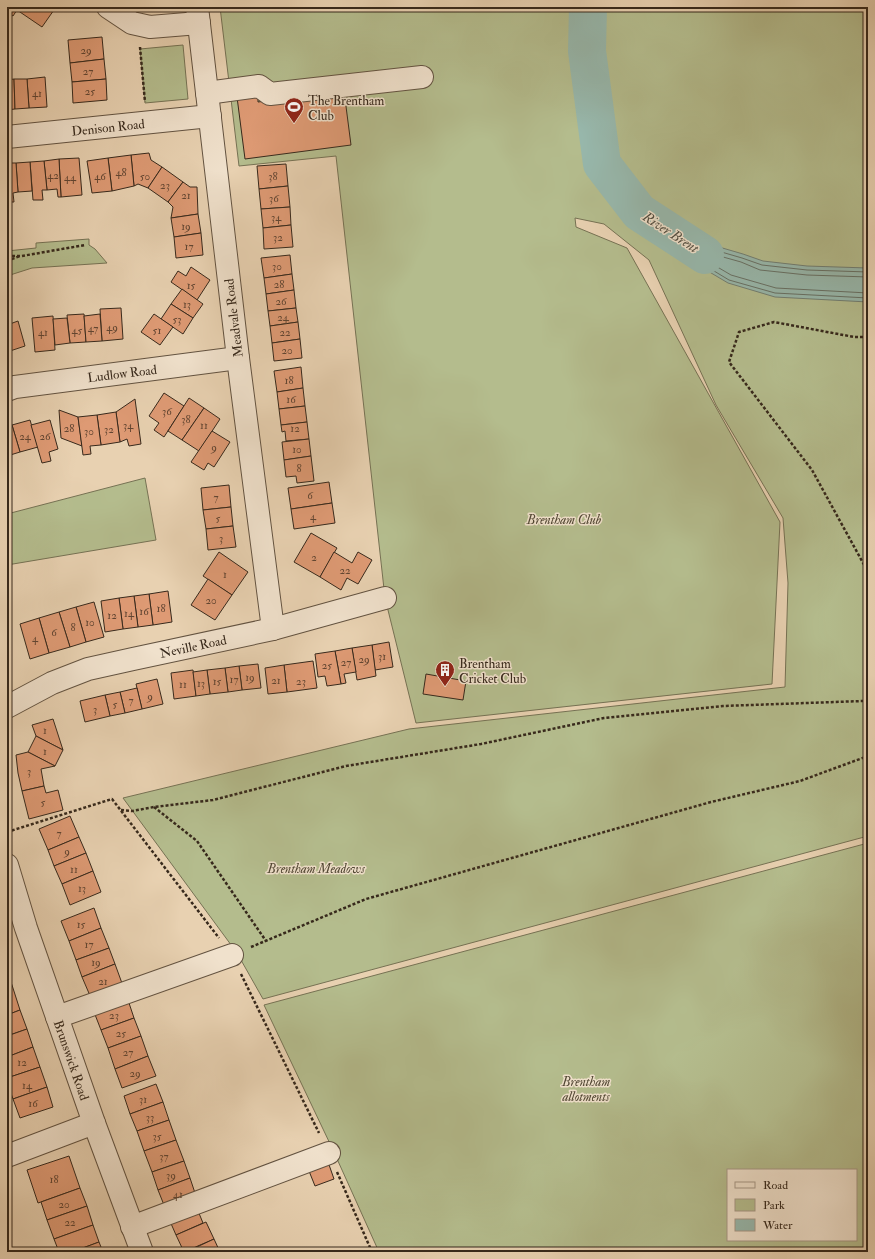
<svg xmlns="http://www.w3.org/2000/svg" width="875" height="1259" viewBox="0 0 875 1259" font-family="'IM FELL Double Pica',serif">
<rect width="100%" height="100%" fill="#e8d1b1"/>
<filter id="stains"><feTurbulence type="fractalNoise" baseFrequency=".005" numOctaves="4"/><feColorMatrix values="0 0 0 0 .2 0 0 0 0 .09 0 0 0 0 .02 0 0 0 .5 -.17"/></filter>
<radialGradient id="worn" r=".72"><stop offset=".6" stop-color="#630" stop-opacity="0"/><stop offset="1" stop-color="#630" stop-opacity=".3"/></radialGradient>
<g fill="#b4bc8d" stroke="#767254" fill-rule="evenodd">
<polygon points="220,7 868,7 868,836 263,999 237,953 123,798 409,729 785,687 788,583 783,518 716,405 649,260 604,224 575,218 576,227 627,248 780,522 772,684 416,723 385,598 336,156 239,166"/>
<polygon points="183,45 188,99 145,103 140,49"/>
<polygon points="89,239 89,245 95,249 107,263 32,268 7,276 7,251 36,248 36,243"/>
<polygon points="145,478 156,540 7,565 7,514"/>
<path d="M868,843V1252H379L333,1150L264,1005ZM728,1170H856V1240H728Z"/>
</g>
<polygon fill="#97b7ab" stroke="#717e72" points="670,214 719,247 743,254 763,261 807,266 868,268 868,302 775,297 728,283 654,239"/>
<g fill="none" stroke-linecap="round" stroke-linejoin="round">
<g stroke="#677064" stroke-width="1">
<polyline points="868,272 807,270 762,265 742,258 718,251 673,220 671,221 660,237 661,239 729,280 775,293 868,298"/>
<polyline points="868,277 807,275 760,270 741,262 716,255 674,228 672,228 667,235 668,238 731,275 776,288 868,293"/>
</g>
<polyline stroke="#97b7ab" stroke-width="38" points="588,7 587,51 602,164 639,212 705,255"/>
</g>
<g fill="#de9a74" stroke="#37291c">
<polygon points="7,7 19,7 13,16 7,12"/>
<polygon points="19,7 56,7 42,27 17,10"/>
<polygon points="102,37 104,59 70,63 68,40"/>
<polygon points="104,59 106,79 72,82 70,63"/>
<polygon points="45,77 47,107 29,108 27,79"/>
<polygon points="14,79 15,109 7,110 7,80"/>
<polygon points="14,79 27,79 29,108 15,109"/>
<polygon points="106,79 107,100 73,103 72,82"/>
<polygon points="344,91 351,145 245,159 237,97 258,94 258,102"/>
<polygon points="149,153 151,160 162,167 148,188 138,184 134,186 131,155"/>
<polygon points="131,155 134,186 112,191 108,158"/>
<polygon points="79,158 82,195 61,197 59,159"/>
<polygon points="108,158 112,191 92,193 87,161"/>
<polygon points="59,159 61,197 58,197 57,189 47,190 44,161"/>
<polygon points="44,161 47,190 42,190 43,200 33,200 30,162"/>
<polygon points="30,162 32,191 18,192 16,163"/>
<polygon points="7,163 16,163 18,192 13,193 14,202 7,202"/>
<polygon points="286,164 288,186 259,189 257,166"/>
<polygon points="162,167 183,182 168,202 148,188"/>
<polygon points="183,182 190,187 197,187 198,214 171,218 173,207 168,202"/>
<polygon points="288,186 290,207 261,209 259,189"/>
<polygon points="290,207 291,225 263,228 261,209"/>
<polygon points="198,214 201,233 174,237 171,218"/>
<polygon points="291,225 293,247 264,249 263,228"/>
<polygon points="201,233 203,255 176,258 174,237"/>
<polygon points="290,255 292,274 264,278 261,258"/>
<polygon points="191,267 210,280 197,300 171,282 178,271 186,276"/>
<polygon points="292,274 294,290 266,294 264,278"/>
<polygon points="182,289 203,304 193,318 171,304"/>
<polygon points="294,290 296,308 268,311 266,294"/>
<polygon points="171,304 193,318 183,334 161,319"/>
<polygon points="121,308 123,339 102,341 100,309"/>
<polygon points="296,308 298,322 270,326 268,311"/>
<polygon points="84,314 86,342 70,343 67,315"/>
<polygon points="100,314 102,341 86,342 84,316"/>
<polygon points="154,314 173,327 160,345 141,332"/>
<polygon points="53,316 55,350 35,352 32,318"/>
<polygon points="67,318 70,343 55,345 53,319"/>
<polygon points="18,321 25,346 7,352 7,325"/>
<polygon points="298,322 300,339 272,343 270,326"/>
<polygon points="300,339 302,358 274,361 272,343"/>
<polygon points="7,351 10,361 7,362"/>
<polygon points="301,367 303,388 277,392 274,371"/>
<polygon points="303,388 305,406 279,409 277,392"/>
<polygon points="164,393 184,406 164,437 154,430 159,423 149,416"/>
<polygon points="189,398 204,408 182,440 168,431"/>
<polygon points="135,399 141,444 129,446 127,439 120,442 116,412"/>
<polygon points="305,406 307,422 281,425 279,409"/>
<polygon points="204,408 220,419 199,451 182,440"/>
<polygon points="59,410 78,417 82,446 61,438"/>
<polygon points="116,412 120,442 101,445 97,415"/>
<polygon points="97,415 101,445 90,446 91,454 83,455 78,417"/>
<polygon points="30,420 38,447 20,452 12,425"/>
<polygon points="50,420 58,449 49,452 51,461 42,463 31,425"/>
<polygon points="307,422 309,439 286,441 285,431 282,432 281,425"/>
<polygon points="12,425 20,452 7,456 7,427"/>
<polygon points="212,431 230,442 214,467 208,463 204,470 191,462"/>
<polygon points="309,439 311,456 284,460 282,442"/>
<polygon points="311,456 314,481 297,483 296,476 286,477 284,460"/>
<polygon points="329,482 332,503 291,509 288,488"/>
<polygon points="229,485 231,507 203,510 201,488"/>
<polygon points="332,503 335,523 294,529 291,509"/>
<polygon points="231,507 233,526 206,529 203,510"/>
<polygon points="233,526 236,547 208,550 206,529"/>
<polygon points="311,533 337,548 320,577 294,562"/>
<polygon points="219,552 248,572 232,595 203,576"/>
<polygon points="334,552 352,563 358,552 372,560 358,584 347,578 341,590 320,577"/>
<polygon points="208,579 232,595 215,620 191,605"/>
<polygon points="168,591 172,622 153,625 149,594"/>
<polygon points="149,594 153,625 138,627 134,596"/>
<polygon points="134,596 138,627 123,629 119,598"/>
<polygon points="119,598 123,629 105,632 101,601"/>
<polygon points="94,602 104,637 86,642 76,607"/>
<polygon points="76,607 86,642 70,647 59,612"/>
<polygon points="59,612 70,647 49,653 39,618"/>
<polygon points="39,618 49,653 30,659 20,624"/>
<polygon points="389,642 393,667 375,670 372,645"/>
<polygon points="372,645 376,676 357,680 352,648"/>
<polygon points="352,648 356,672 344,674 346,683 341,684 335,651"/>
<polygon points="335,651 341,684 327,686 325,676 318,677 315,654"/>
<polygon points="313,661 317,688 287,692 284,665"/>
<polygon points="258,664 261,688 242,690 239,666"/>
<polygon points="284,665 287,692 268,694 265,668"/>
<polygon points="239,666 242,690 228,692 225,668"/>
<polygon points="225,668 228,692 210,694 207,670"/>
<polygon points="193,670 196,696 174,699 171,673"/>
<polygon points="207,670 210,694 196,696 193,672"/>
<polygon points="426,674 466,681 463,700 423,694"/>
<polygon points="157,679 163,704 142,709 136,684"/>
<polygon points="137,688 142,709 125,713 120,692"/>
<polygon points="120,692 125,713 110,716 105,695"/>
<polygon points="105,695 110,716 85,722 80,701"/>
<polygon points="53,719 63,750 36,736 32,725"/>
<polygon points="36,736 63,750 55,766 28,752"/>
<polygon points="28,752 55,766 41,769 44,786 22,791 18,773 16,755"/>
<polygon points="44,786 46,793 58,790 63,810 29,819 22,791"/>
<polygon points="70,816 79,837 48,850 39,829"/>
<polygon points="79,837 86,853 54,866 48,850"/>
<polygon points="86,853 93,871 62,884 54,866"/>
<polygon points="93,871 101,892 70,905 62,884"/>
<polygon points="94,908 101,928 69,941 61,921"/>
<polygon points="101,928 109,948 76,960 69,941"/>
<polygon points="109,948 115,964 82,977 76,960"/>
<polygon points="115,964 123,986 91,998 82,977"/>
<polygon points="11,982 20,1010 7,1015 7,984"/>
<polygon points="128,1000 134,1018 101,1030 94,1012"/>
<polygon points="20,1010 27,1029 7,1036 7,1015"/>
<polygon points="134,1018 141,1036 108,1048 101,1030"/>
<polygon points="27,1029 33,1047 7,1057 7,1036"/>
<polygon points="141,1036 148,1056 115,1069 108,1048"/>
<polygon points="33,1047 40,1067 7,1078 7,1057"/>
<polygon points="148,1056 156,1076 122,1088 115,1069"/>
<polygon points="40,1067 47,1087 13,1099 7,1082 7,1078"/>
<polygon points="156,1084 163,1102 130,1114 124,1096"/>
<polygon points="47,1087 53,1107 20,1118 13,1099"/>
<polygon points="163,1102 169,1120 137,1131 130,1114"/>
<polygon points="169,1120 176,1140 144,1151 137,1131"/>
<polygon points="176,1140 184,1161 152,1172 144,1151"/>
<polygon points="69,1156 80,1188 38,1203 27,1170"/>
<polygon points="327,1159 334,1179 315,1186 307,1166"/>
<polygon points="184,1161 190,1178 158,1190 152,1172"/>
<polygon points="190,1178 197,1199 166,1210 158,1190"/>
<polygon points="80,1188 87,1206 47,1220 41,1202"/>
<polygon points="87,1206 93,1225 54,1239 47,1220"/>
<polygon points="196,1206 203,1223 176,1235 169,1219"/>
<polygon points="206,1222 214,1239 184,1252 176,1235"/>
<polygon points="93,1225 99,1242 72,1252 59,1252 54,1239"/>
<polygon points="214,1239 220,1252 186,1252"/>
<polygon points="99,1242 103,1252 72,1252"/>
</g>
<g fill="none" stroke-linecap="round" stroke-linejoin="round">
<defs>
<g id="minor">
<polyline points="108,7 132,23 150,27 199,23"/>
<polyline points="197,7 238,358 273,629"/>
<polyline points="207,93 259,86 270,94 422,77"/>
<polyline points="7,137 210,116"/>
<polyline points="7,390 15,387 238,358"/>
<polyline points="7,707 52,683 88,669 133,659 273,629 385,598"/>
<polyline points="7,865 26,928 94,1123 142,1252"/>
<polyline points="57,1017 232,955"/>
<polyline points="7,1156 94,1123"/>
<polyline points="132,1227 329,1153"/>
</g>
</defs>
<use href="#minor" stroke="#635341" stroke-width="24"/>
<g stroke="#37291c" stroke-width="2.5" stroke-dasharray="3 2" stroke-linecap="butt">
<polyline points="140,47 145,102"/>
<polyline points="7,256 22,256 85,245"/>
<polyline points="7,261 20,256"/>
<polyline points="868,337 854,337 774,322 739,332 729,362 812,470 868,572"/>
<polyline points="154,807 197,841 266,941"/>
<polyline points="121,810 132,811 154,807 213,800 346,766 481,744 604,718 723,706 863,701 868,699"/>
<polyline points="7,832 112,799 219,938"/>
<polyline points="251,947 366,899 711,802 800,781 868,756"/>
<polyline points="241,974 319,1133"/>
<polyline points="337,1172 372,1252"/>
</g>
<use href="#minor" stroke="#f0e1cc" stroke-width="22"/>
</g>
<defs>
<symbol id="stadium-pin" viewBox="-11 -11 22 30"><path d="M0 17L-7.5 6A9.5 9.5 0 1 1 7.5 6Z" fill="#8f2418" stroke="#f0e1cc"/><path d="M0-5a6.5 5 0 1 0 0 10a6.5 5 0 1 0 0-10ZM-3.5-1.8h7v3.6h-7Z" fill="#fff"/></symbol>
<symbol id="building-pin" viewBox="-11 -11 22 30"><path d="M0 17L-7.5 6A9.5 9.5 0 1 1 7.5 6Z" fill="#8f2418" stroke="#f0e1cc"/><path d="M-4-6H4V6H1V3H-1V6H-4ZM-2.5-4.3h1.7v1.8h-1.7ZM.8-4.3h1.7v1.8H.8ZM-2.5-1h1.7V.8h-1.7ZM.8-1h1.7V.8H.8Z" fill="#fff"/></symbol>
</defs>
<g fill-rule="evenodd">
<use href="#stadium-pin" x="283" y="96" width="22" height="30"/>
<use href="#building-pin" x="434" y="659" width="22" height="30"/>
</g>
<g text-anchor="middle" stroke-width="3" stroke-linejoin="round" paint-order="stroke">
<g font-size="11" fill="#614532">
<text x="86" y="54">29</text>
<text x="88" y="75">27</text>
<text x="90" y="95">25</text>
<text x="37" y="97">41</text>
<text x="121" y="176">48</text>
<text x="53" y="179">42</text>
<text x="100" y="180">46</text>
<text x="145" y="180">50</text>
<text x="273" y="180">38</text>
<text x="70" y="181">44</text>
<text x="165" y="189">23</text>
<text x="186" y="199">21</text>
<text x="274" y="202">36</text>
<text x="276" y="221">34</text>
<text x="186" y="230">19</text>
<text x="278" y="241">32</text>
<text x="189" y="250">17</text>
<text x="277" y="270">30</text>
<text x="279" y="288">28</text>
<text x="191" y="289">15</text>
<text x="281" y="305">26</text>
<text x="187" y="308">13</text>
<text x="283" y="321">24</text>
<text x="177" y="323">53</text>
<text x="112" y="331">49</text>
<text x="93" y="332">47</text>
<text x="77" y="334">45</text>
<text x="157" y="334">51</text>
<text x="43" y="336">41</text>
<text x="285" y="336">22</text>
<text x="287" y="354">20</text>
<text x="289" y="384">18</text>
<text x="291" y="403">16</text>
<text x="167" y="415">36</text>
<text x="186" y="423">38</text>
<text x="128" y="429">34</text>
<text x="204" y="429">11</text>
<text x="69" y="432">28</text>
<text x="295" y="432">12</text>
<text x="109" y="433">32</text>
<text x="89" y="435">30</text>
<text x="25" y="440">24</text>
<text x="45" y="440">26</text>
<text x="214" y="451">9</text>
<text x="297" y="453">10</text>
<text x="299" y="472">8</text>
<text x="310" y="499">6</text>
<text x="216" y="501">7</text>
<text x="313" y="520">4</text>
<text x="218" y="522">5</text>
<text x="221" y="542">3</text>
<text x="314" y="561">2</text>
<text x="345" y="574">22</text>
<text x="225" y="578">1</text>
<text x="211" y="604">20</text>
<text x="161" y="612">18</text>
<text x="144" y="615">16</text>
<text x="129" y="617">14</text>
<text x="112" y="619">12</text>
<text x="90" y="626">10</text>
<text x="73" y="631">8</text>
<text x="54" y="636">6</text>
<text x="35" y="642">4</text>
<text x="382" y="660">31</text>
<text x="364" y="663">29</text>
<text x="346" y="666">27</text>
<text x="327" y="669">25</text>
<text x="250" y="681">19</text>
<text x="234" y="683">17</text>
<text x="276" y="684">21</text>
<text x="217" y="685">15</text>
<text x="301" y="685">23</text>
<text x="201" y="687">13</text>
<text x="183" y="688">11</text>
<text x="150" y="700">9</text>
<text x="131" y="704">7</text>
<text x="115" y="708">5</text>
<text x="95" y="713">3</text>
<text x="45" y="734">1</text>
<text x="45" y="755">1</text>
<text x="29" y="775">3</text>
<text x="43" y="806">5</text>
<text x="59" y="837">7</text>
<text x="67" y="855">9</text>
<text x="74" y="873">11</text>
<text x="82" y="892">13</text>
<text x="81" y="928">15</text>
<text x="89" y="948">17</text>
<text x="96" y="966">19</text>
<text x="103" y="985">21</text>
<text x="114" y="1019">23</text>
<text x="121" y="1037">25</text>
<text x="128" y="1056">27</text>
<text x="22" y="1066">12</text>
<text x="135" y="1077">29</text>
<text x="27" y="1089">14</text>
<text x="143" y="1103">31</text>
<text x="33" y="1107">16</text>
<text x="150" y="1121">33</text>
<text x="157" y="1140">35</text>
<text x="164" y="1160">37</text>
<text x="171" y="1179">39</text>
<text x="54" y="1183">18</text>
<text x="178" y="1198">41</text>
<text x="64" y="1208">20</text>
<text x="70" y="1226">22</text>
</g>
<g font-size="13" fill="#37291c" stroke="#f0e1cc" text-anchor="start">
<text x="308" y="105">The Brentham<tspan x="308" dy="15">Club</tspan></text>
<text x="459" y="668">Brentham<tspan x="459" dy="15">Cricket Club</tspan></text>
</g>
<g font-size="13" fill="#37291c" stroke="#f0e1cc">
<text transform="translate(108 127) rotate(-6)" y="5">Denison Road</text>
<text transform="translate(233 318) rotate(-97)" y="5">Meadvale Road</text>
<text transform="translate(122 373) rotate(-7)" y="5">Ludlow Road</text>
<text transform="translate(193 646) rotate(-12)" y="5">Neville Road</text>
<text transform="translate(72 1060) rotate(71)" y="5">Brunswick Road</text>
</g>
<g font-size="13" font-style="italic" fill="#504633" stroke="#f0e1cc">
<text x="564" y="524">Brentham Club</text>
<text x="316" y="873">Brentham Meadows</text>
<text x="586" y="1086">Brentham<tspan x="586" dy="15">allotments</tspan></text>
</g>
<g font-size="14" font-style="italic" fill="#4f4c40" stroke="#f0e1cc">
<text transform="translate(671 232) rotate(33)" y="5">River Brent</text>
</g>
</g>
<rect width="875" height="1259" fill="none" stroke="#e8d1b1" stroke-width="24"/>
<rect x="8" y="8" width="859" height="1243" fill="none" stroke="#37291c" stroke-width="2"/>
<rect x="12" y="12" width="851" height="1235" fill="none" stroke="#37291c"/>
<rect x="727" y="1169" width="130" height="72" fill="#f0e1cc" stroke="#a69786"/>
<rect x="735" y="1182" width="20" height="6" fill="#f0e1cc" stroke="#a69786"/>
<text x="763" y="1189" font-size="12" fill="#37291c">Road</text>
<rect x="735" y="1199" width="20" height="12" fill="#b4bc8d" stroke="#a69786"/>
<text x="763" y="1209" font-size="12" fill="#37291c">Park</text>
<rect x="735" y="1219" width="20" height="12" fill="#97b7ab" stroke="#a69786"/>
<text x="763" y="1229" font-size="12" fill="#37291c">Water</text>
<rect width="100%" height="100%" filter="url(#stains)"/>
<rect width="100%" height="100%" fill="url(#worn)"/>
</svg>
